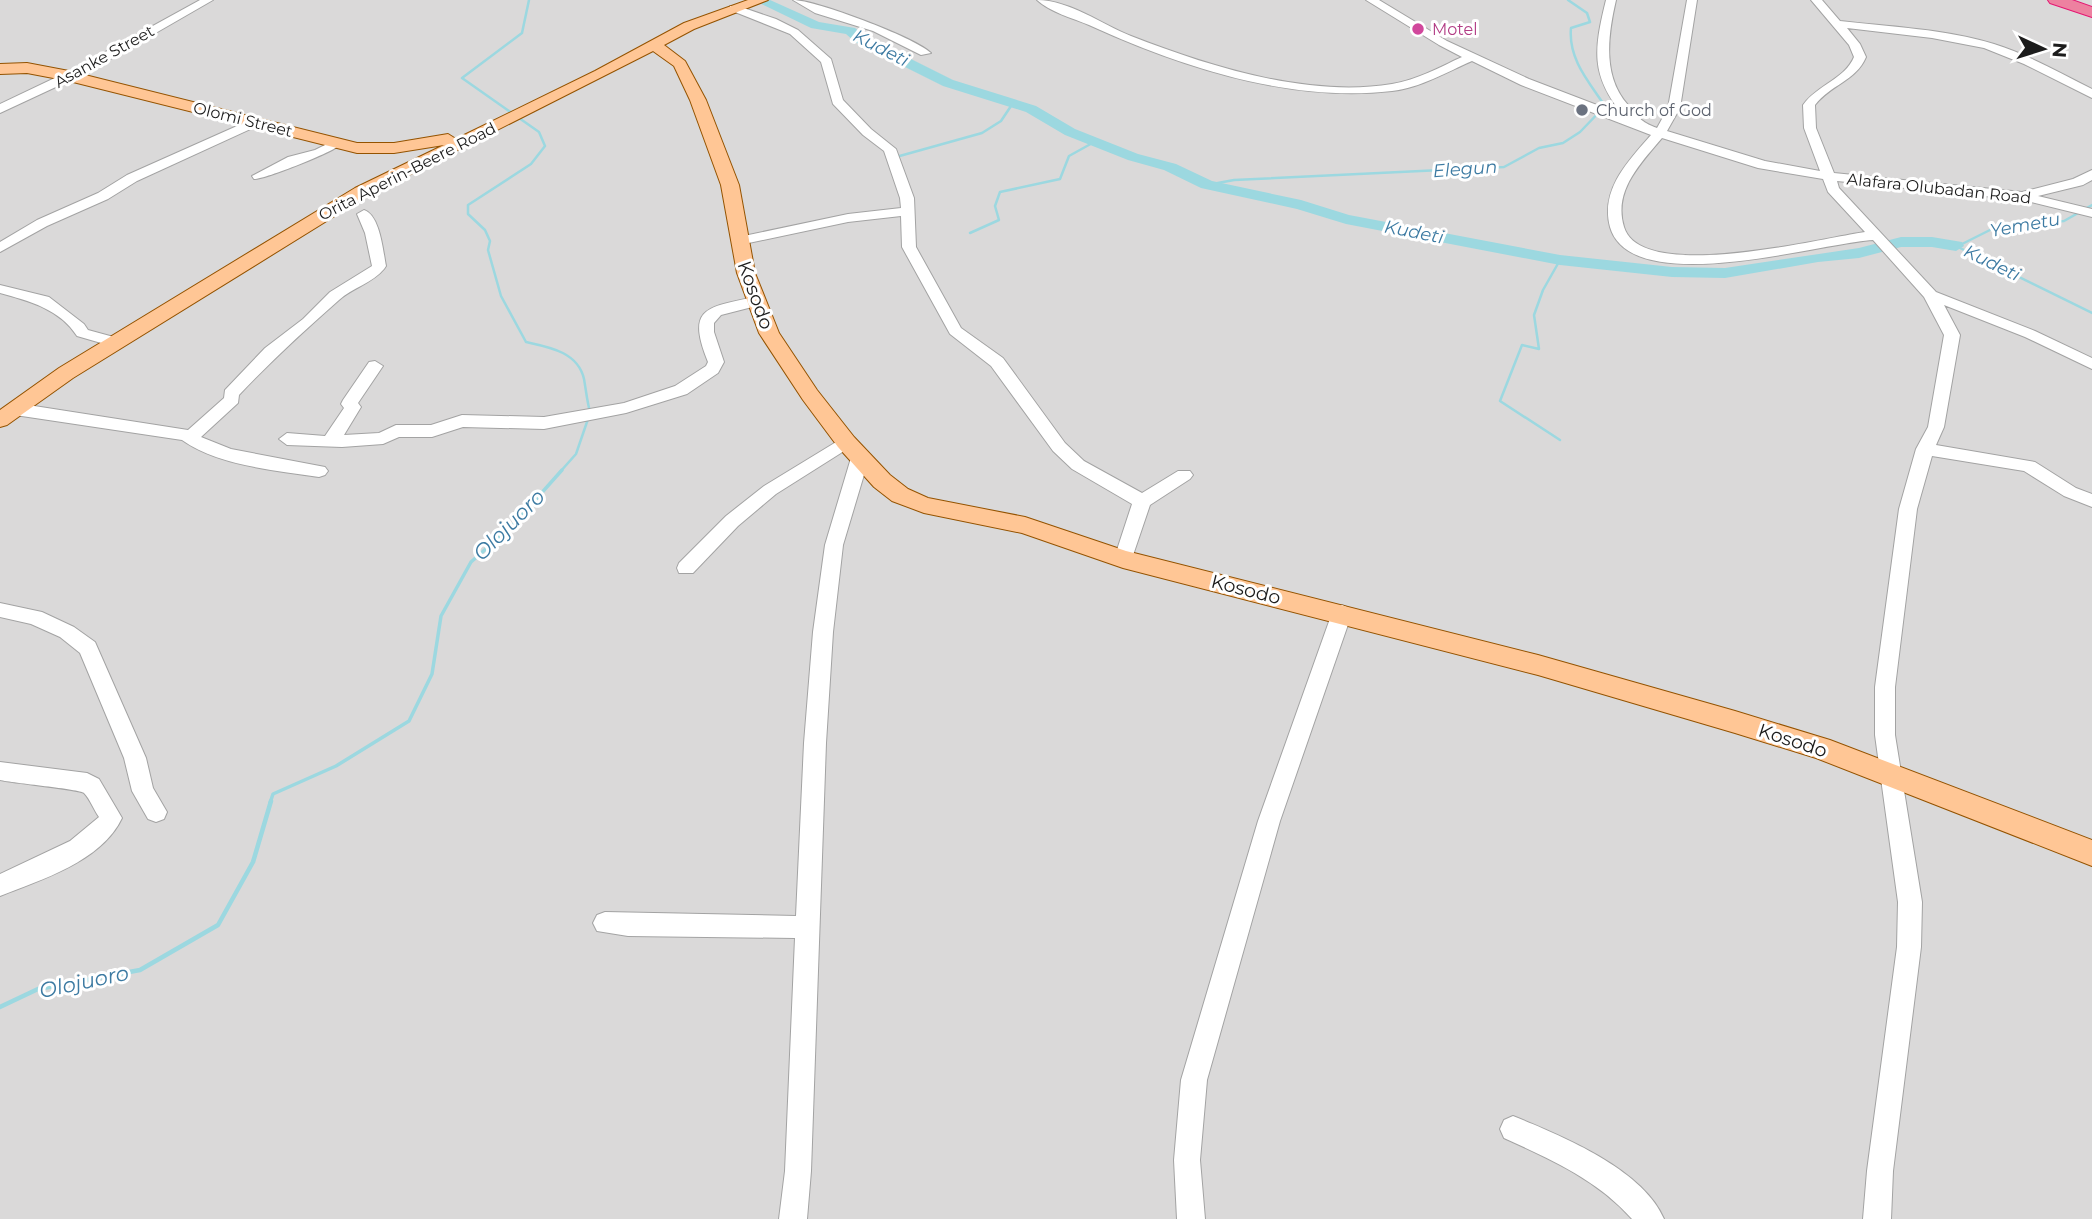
<svg xmlns="http://www.w3.org/2000/svg" width="2092" height="1219" viewBox="0 0 2092 1219" font-family="Montserrat,sans-serif">
<rect width="100%" height="100%" fill="#eee8e0"/>
<rect fill="#dad9d9" x="0" y="0" width="2092" height="1219"/>
<g fill="none" stroke-linecap="round" stroke-linejoin="round">
<g stroke="#9cd8e0" stroke-width="2.5">
<path d="M529,0L522,33L462,78L539,132L545,146L531,164L468,205V214L485,230L490,241L488,250L501,296L526,342C549,347 578,352 584,379C586,390 587,401 590,412"/>
<polyline points="896,157 982,133 1001,121 1013,103"/>
<path d="M1207,185L1234,180L1504,167L1539,148L1563,143L1580,132L1605,106C1589,82 1568,59 1571,28L1590,22L1587,13L1568,0"/>
<polyline points="970,233 999,220 995,206 1000,192 1060,179 1069,156 1096,141"/>
<polyline points="1956,246 2092,313"/>
<polyline points="1958,246 1996,227 2064,221 2092,205"/>
<polyline points="1560,260 1543,290 1534,315 1539,349 1522,345 1500,401 1560,440"/>
<polyline points="560,472 576,454 588,419"/>
</g>
<polyline stroke="#9cd8e0" stroke-width="3.5" points="270,803 273,794 336,766 409,721 432,674 441,616 471,562 513,525 562,470"/>
<polyline stroke="#9cd8e0" stroke-width="4.5" points="0,1007 38,989 140,970 218,925 253,862 271,801"/>
<polygon fill="#9cd8e0" fill-rule="evenodd" points="753,0 770,0 819,22 855,28 865,36 953,80 1036,106 1075,129 1138,154 1176,164 1212,181 1301,200 1349,215 1560,255 1672,267 1725,268 1859,248 1901,237 1932,237 1962,242 1964,246 1956,251 1932,247 1901,247 1859,258 1818,262 1725,278 1672,277 1560,265 1346,224 1297,209 1201,188 1164,170 1128,160 1065,135 1026,112 943,86 855,42 846,34 811,28"/>
<defs>
<g id="minor">
<polygon points="200,0 213,0 88,72 0,113 0,104 80,66"/>
<path d="M793,0C815,0 914,37 931,53L921,55L873,31L815,13Z"/>
<path d="M1037,0C1069,0 1101,24 1131,36C1208,66 1308,98 1392,84C1417,80 1440,67 1462,57L1439,45L1366,0H1379L1447,41L1529,79L1623,115C1590,75 1594,49 1606,0H1616C1608,35 1602,76 1628,105C1640,118 1639,121 1657,128L1668,108L1687,0H1697L1680,108L1667,131L1765,161L1820,171L1804,128L1803,105C1817,85 1845,79 1854,57L1849,45L1811,0H1822L1840,21C1892,27 1945,29 1994,44C2029,55 2060,73 2092,89V98L2024,64L1984,48L1932,38L1847,28L1860,44L1866,57C1856,81 1830,85 1815,105L1816,128L1834,173L2022,192L2073,179L2092,170V180L2083,185L2038,196L2092,209V217L2023,200L1837,181L1839,188L1936,292L2035,331L2092,358V369L2025,337L1944,305L1960,335L1944,427L1936,445L2035,462L2076,488L2092,494V507L2064,496L2024,471L1932,456L1917,509L1895,687V735L1922,902L1921,947L1893,1171L1891,1219H1863L1867,1171L1897,947L1898,902L1875,735V687L1899,509L1916,449L1928,427L1944,335L1924,297L1873,240C1820,243 1631,300 1610,227C1600,190 1628,161 1651,135L1521,85L1472,61C1447,72 1420,88 1392,91C1290,103 1181,67 1089,25C1072,18 1050,12 1037,0ZM1662,138L1758,168L1823,179L1828,192L1865,232C1822,238 1641,284 1624,227C1613,191 1640,164 1662,138Z"/>
<polygon points="730,6 738,6 776,19 798,30 831,59 843,100 871,129 896,149 914,198 916,247 961,328 1003,358 1065,443 1084,461 1142,493 1178,471 1190,471 1193,475 1190,479 1150,505 1130,564 1116,564 1114,559 1132,504 1072,469 1053,451 991,366 950,334 902,247 901,216 848,222 739,245 734,244 732,241 739,237 848,214 901,208 900,198 884,151 863,135 833,104 821,62 790,34 730,10"/>
<polygon points="255,118 261,122 259,125 137,181 108,199 47,226 0,252 0,242 37,220 98,193 127,175"/>
<path d="M335,140L341,144C334,152 263,180 254,179L252,176L288,157L315,150Z"/>
<path d="M364,210C380,215 383,251 386,266L384,269C373,283 352,288 339,300C305,330 270,362 239,395L238,403L201,437L231,449L325,467L328,471L325,475L319,477C274,470 219,466 182,440L15,415L7,409L15,403L188,430L224,398L225,390L265,348L303,319L330,292L372,266L365,233L357,214Z"/>
<path d="M0,285L49,297L84,324L88,330L121,339L123,342L115,347L77,336C60,309 29,301 0,293Z"/>
<path d="M755,297L763,302L760,305L721,315L714,323V332L724,362L718,373L687,394L626,413L544,429L463,427L432,437H399L383,444L342,447L287,445L279,439L287,433L325,436L344,408L341,404L343,400L369,362L375,361L383,366L358,403L361,407L344,435L379,433L396,425H431L462,415L544,417L624,403L675,386L706,366L708,362C686,308 706,307 755,297Z"/>
<polygon points="846,436 854,442 852,446 776,494 738,526 693,573 679,573 677,568 679,563 726,516 764,486"/>
<polygon points="860,452 869,458 843,545 833,632 826,743 811,1171 807,1219 779,1219 785,1171 795,938 628,936 597,931 593,923 597,915 605,912 796,916 804,743 813,632 825,545 851,458"/>
<polygon points="0,603 42,612 74,627 95,642 146,758 153,788 167,812 164,819 156,822 148,819 132,791 124,758 80,653 60,637 31,624 0,617"/>
<polygon points="1342,605 1349,608 1352,613 1280,821 1207,1080 1200,1160 1205,1219 1177,1219 1174,1160 1181,1080 1258,821 1332,613 1335,608"/>
<path d="M0,762L87,773L99,779L122,818C102,861 41,880 0,896V874L70,841L99,817C94,810 90,799 84,793C80,789 12,783 0,780Z"/>
<path d="M1513,1116C1560,1135 1643,1169 1664,1219H1632C1598,1180 1550,1159 1504,1138L1500,1129L1504,1120Z"/>
</g>
<polygon id="major" points="748,0 768,0 694,29 664,45 685,61 706,100 739,185 755,273 779,333 817,390 854,437 890,475 908,489 928,498 1025,517 1126,551 1538,655 1735,711 1830,740 2092,840 2092,866 1816,758 1735,733 1538,675 1123,568 1022,533 924,513 892,501 874,487 838,447 803,400 759,333 737,273 721,185 690,100 674,66 653,51 367,196 73,378 7,425 0,427 0,410 59,368 355,188 444,145 394,153 357,153 69,81 27,73 0,74 0,64 27,63 69,71 357,143 394,143 448,134 456,139 595,71 684,23"/>
<polygon id="highway" points="2048,0 2072,0 2092,7 2092,17 2050,3"/>
</defs>
<use href="#minor" stroke="#a3a3a3" stroke-width="2"/>
<use href="#major" stroke="#945300" stroke-width="2"/>
<use href="#highway" stroke="#e41672" stroke-width="2"/>
<use href="#minor" fill="#fff" fill-rule="evenodd"/>
<use href="#major" fill="#ffc695" fill-rule="evenodd"/>
<use href="#highway" fill="#ed81a0" fill-rule="evenodd"/>
</g>
<circle fill="#d1479c" stroke="#fff" stroke-width="2.5" cx="1418" cy="29" r="7"/>
<circle fill="#6b7280" stroke="#fff" stroke-width="2.5" cx="1582" cy="110" r="7"/>
<g text-anchor="middle" stroke-width="6" stroke-linejoin="round" paint-order="stroke">
<g font-size="16" fill="#b23c85" stroke="#fff" text-anchor="start">
<text x="1432" y="35">Motel</text>
</g>
<g font-size="16" fill="#1c1c1c" stroke="#fff">
<text transform="translate(104 56) rotate(-29)" y="6">Asanke Street</text>
<text transform="translate(243 119) rotate(14)" y="6">Olomi Street</text>
<text transform="translate(407 171) rotate(-27)" y="6">Orita Aperin-Beere Road</text>
<text transform="translate(1939 188) rotate(6)" y="6">Alafara Olubadan Road</text>
</g>
<g font-size="16" fill="#5b616d" stroke="#fff" text-anchor="start">
<text x="1596" y="116">Church of God</text>
</g>
<g font-size="18" font-style="italic" fill="#3c7aa2" stroke="#fff">
<text transform="translate(881 48) rotate(27)" y="6">Kudeti</text>
<text transform="translate(1465 169) rotate(-4)" y="6">Elegun</text>
<text transform="translate(2025 225) rotate(-10)" y="6">Yemetu</text>
<text transform="translate(1414 232) rotate(11)" y="6">Kudeti</text>
<text transform="translate(1992 263) rotate(26)" y="6">Kudeti</text>
</g>
<g font-size="19" fill="#1c1c1c" stroke="#fff">
<text transform="translate(756 295) rotate(70)" y="7">Kosodo</text>
<text transform="translate(1246 589) rotate(14)" y="7">Kosodo</text>
<text transform="translate(1793 740) rotate(18)" y="7">Kosodo</text>
</g>
<g font-size="21" font-style="italic" fill="#3c7aa2" stroke="#fff">
<text transform="translate(509 525) rotate(-45)" y="7">Olojuoro</text>
<text transform="translate(84 982) rotate(-12)" y="7">Olojuoro</text>
</g>
</g>
<g transform="translate(2043 49) rotate(94)" stroke="#ffffff" stroke-width="5" paint-order="stroke">
<path d="M0-5L12 26L0 18L-12 26Z" fill="#1c1c1c"/>
<text y="-10" font-size="19" font-weight="bold" text-anchor="middle" fill="#1c1c1c">N</text>
</g>
</svg>
